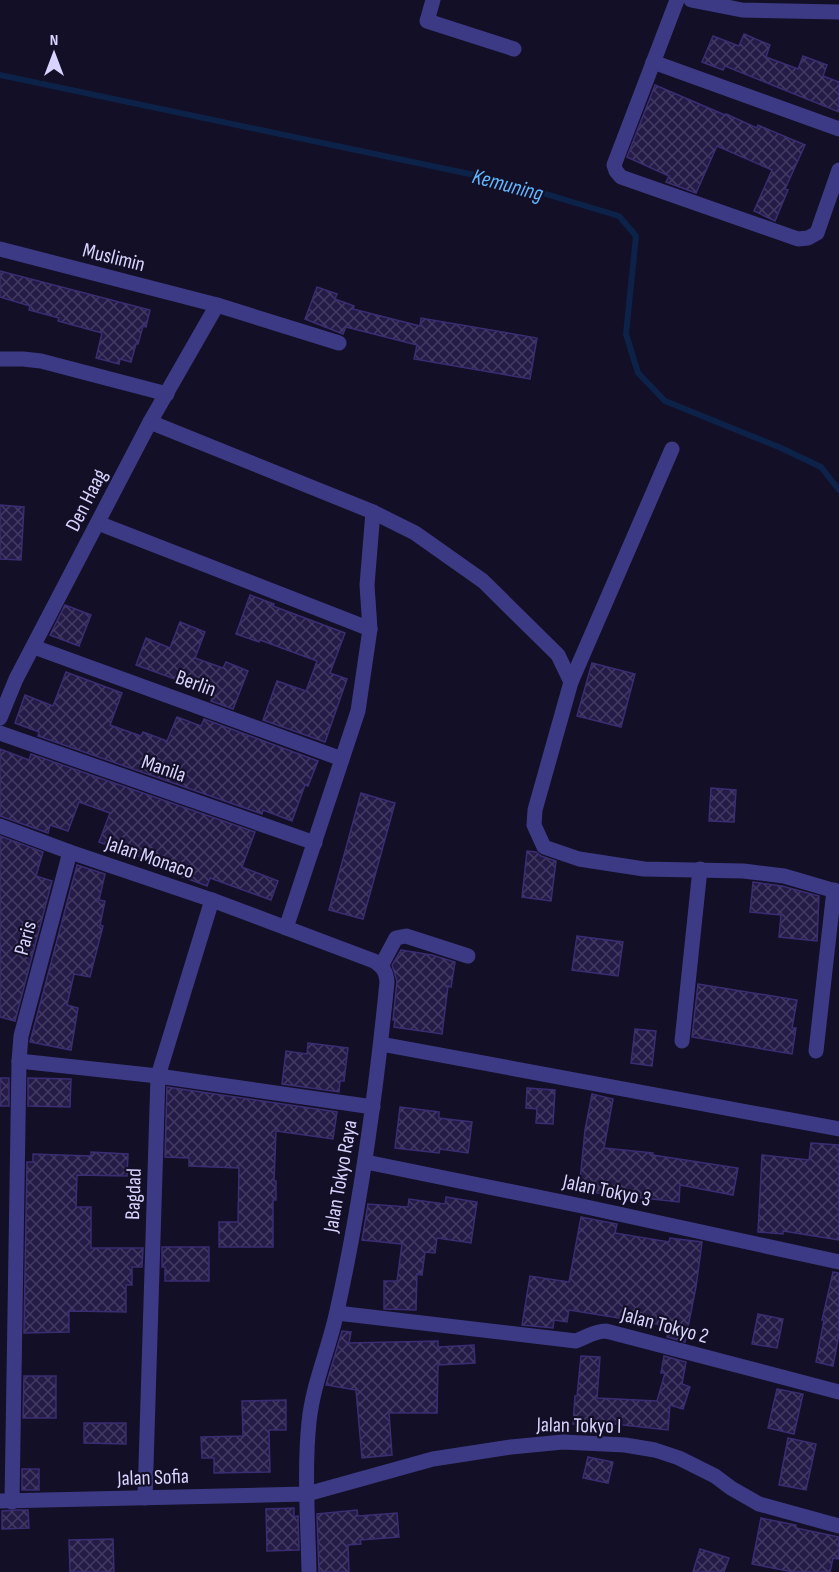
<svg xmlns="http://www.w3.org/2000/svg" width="839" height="1572" viewBox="0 0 839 1572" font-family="'Sofia Sans Condensed',sans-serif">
<defs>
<pattern id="building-cross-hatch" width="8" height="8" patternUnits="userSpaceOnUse" patternTransform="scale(1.5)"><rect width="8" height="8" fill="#241b47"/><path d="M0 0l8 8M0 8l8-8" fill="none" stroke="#433b63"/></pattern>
</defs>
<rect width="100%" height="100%" fill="#130f26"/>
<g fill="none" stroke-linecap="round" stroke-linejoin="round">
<polyline stroke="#0c2248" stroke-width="6" points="0,75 503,181 619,216 636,236 626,334 638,373 665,401 779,447 821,467 839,490"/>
</g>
<g fill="url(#building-cross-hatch)" stroke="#3b2d73" stroke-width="1.5">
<polygon points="744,34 770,45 766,57 798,69 803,56 827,65 823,76 839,82 839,112 725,66 723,70 702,62 713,36 739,46"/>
<polygon points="655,85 725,115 726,114 757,128 758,125 805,145 785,189 788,190 775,221 754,211 772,170 717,146 696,193 666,182 669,176 627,157"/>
<polygon points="0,271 150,310 146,327 143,326 138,344 136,344 131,362 120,359 119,364 96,358 102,333 58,321 59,318 29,310 30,306 0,297"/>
<polygon points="317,287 337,294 335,299 354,306 353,309 420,326 421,318 537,338 530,379 414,359 417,345 346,327 343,334 305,319"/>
<polygon points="0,505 24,507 21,560 0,559"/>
<polygon points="250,595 274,604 273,606 345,633 330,673 347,679 325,742 263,720 277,681 306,691 317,661 260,640 259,642 236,634"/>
<polygon points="65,605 91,615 79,646 50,635"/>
<polygon points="180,622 205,632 195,658 223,668 226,662 248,671 233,709 211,701 214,693 136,665 146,638 170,648"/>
<polygon points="592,663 635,674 621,727 577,716"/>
<polygon points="66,672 122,693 110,725 141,736 143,732 167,741 177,717 201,726 204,719 318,761 308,786 305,785 292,821 263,810 262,814 38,736 39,732 15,723 25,695 53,706"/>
<polygon points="0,749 29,760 31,754 255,832 242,867 278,881 271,900 210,878 207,886 175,874 177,870 99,842 110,813 79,802 68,831 50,825 48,833 0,816"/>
<polygon points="711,788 736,790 734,822 709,821"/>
<polygon points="361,793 395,803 363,919 329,910"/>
<polygon points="0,836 43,852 36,876 52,881 15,1021 0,1017"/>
<polygon points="527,851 536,852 541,856 556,861 551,901 522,897"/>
<polygon points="77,865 105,874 99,900 105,901 100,925 103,926 90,977 74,974 67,1005 78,1008 71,1050 30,1042"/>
<polygon points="753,882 782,886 819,896 817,941 779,937 781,915 750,912"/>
<polygon points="577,936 623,942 618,976 572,970"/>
<polygon points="401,950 432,955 455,962 451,987 448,986 442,1034 394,1027 395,1020 393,1020 397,981 392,965"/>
<polygon points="698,984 797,1000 792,1028 796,1028 792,1054 692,1037"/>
<polygon points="635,1029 656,1031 652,1066 631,1063"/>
<polygon points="308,1043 348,1048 344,1081 340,1081 339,1092 282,1084 286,1051 307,1054"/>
<rect x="0" y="1078" width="9" height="28"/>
<polygon points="28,1078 71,1079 70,1107 28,1106"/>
<polygon points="167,1087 337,1112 333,1139 276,1131 274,1181 276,1181 276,1200 273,1200 273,1247 219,1247 219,1222 238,1222 239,1168 189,1166 189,1158 165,1157"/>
<polygon points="527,1088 555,1090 553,1124 536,1123 537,1109 526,1108"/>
<polygon points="592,1094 613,1099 604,1148 653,1153 653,1155 738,1168 733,1195 680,1185 679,1202 579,1191 585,1130"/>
<polygon points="400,1107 439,1112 439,1118 472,1122 468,1153 440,1149 439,1153 395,1148"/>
<polygon points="811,1143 839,1145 839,1240 783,1231 783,1234 758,1232 762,1155 809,1160"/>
<polygon points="91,1152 128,1154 127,1176 77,1175 76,1207 91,1207 91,1248 143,1248 142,1267 132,1267 132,1285 126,1285 126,1312 69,1311 69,1332 24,1333 27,1162 33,1162 33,1154 91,1156"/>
<polygon points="446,1197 477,1202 471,1243 437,1238 435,1253 425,1252 422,1275 417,1274 416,1310 384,1309 384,1281 397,1281 402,1244 362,1240 368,1204 408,1207 409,1199 445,1204"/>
<polygon points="581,1217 617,1224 615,1233 669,1242 670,1238 702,1242 696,1287 685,1342 667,1337 669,1326 569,1310 567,1322 554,1320 553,1328 522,1325 530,1276 569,1282"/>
<polygon points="162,1247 209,1247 209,1281 165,1281 165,1267 162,1267"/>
<polygon points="833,1272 839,1273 839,1334 833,1366 816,1362 824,1320 822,1320"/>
<polygon points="758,1314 783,1319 777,1348 752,1344"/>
<polygon points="342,1331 351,1332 349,1343 438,1341 438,1347 474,1345 475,1363 438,1365 437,1413 389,1413 392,1455 362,1458 356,1390 326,1385"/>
<polygon points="581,1356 600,1357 597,1398 657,1401 665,1373 661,1373 664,1356 686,1362 682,1384 690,1387 683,1409 670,1405 668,1430 596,1422 595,1425 573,1424 575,1396 577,1396"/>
<polygon points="24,1376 56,1376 56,1418 23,1418"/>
<polygon points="777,1389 803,1394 794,1434 768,1428"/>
<polygon points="286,1400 286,1430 269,1430 270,1472 214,1473 214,1458 202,1458 201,1437 243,1436 242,1401"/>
<polygon points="84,1423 126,1423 126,1444 84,1443"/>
<polygon points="788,1438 816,1444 806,1490 779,1485"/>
<polygon points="588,1457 613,1462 608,1483 583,1478"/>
<rect x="22" y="1469" width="17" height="21"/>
<polygon points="294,1508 294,1517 298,1516 299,1550 267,1551 266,1509"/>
<polygon points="17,1510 28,1510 29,1528 2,1529 2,1511"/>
<polygon points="357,1510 358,1516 397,1513 399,1537 360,1540 361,1544 348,1545 349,1572 319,1572 317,1514"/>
<polygon points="761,1518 796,1525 796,1528 839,1537 839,1559 833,1558 830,1572 793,1572 752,1564"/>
<polygon points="113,1539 114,1572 70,1572 69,1540"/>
<polygon points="700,1549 729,1558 724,1572 693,1572"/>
</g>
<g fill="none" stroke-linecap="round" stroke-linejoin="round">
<g stroke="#3d3a85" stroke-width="15">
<polyline points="433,0 427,21 514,49"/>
<polyline points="677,0 614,165 616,171 621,177 798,239 808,238 817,233 839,170"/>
<polyline points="691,0 742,10 839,12"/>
<polyline points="653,62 839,129"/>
<polyline points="0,249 217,305 339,343"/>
<polyline points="0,359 23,359 41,361 167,394"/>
<polyline points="150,422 373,512 415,533 483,581 558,655 571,682 535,810 534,825 544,847 579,859 644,869 743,871 784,876 839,892"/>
<polyline points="98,523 370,629"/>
<polyline points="34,647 342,759"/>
<polyline points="571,682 672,449"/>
<polyline points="0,718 16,679 150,422 217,305"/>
<polyline points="0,733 315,843"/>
<path d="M0,826L70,852L212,900L374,961C383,967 386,971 387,982C376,1093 361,1203 337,1311C329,1349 313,1383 309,1422C304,1471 308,1522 309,1572"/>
<polyline points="286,928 358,711 370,629 367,585 373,512"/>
<polyline points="381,966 396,938 406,936 468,956"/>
<polyline points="682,1041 700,869"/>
<polyline points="381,1044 839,1129"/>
<polyline points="816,1051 834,890"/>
<polyline points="19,1061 158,1076 373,1107"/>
<polyline points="366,1162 582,1206 839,1262"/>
<path d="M337,1313L576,1341C587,1337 594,1331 606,1331L839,1392"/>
<polyline points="145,1498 158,1076 212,900"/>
<polyline points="0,1501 307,1494 433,1459 511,1447 563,1442 625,1445 655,1450 679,1458 715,1476 731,1488 759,1504 839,1526"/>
<polyline points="12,1502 19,1061 21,1036 70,852"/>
</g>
</g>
<g text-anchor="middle" stroke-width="4.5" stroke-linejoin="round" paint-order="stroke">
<g font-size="21" fill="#d9d4ff" stroke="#130f26">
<text transform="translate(114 257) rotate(14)" y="7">Muslimin</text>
<text transform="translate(86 500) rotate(-63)" y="7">Den Haag</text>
<text transform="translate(196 683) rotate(20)" y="7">Berlin</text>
<text transform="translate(164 768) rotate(19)" y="7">Manila</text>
<text transform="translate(150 857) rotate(19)" y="7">Jalan Monaco</text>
<text transform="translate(25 938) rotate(-75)" y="7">Paris</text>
<text transform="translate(340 1176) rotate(-80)" y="7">Jalan Tokyo Raya</text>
<text transform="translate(607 1190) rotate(12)" y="7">Jalan Tokyo 3</text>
<text transform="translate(133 1194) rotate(-88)" y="7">Bagdad</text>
<text transform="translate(665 1325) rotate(15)" y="7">Jalan Tokyo 2</text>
<text transform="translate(579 1425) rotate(1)" y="7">Jalan Tokyo I</text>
<text transform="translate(153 1477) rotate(-2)" y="7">Jalan Sofia</text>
</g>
<g font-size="22" font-style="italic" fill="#62b6ff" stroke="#130f26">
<text transform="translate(508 184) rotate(15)" y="8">Kemuning</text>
</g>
</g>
<g transform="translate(54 54)" stroke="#130f26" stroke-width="4.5" paint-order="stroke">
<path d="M0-4.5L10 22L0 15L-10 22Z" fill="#d9d4ff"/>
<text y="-9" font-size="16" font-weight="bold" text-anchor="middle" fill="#d9d4ff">N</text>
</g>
</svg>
